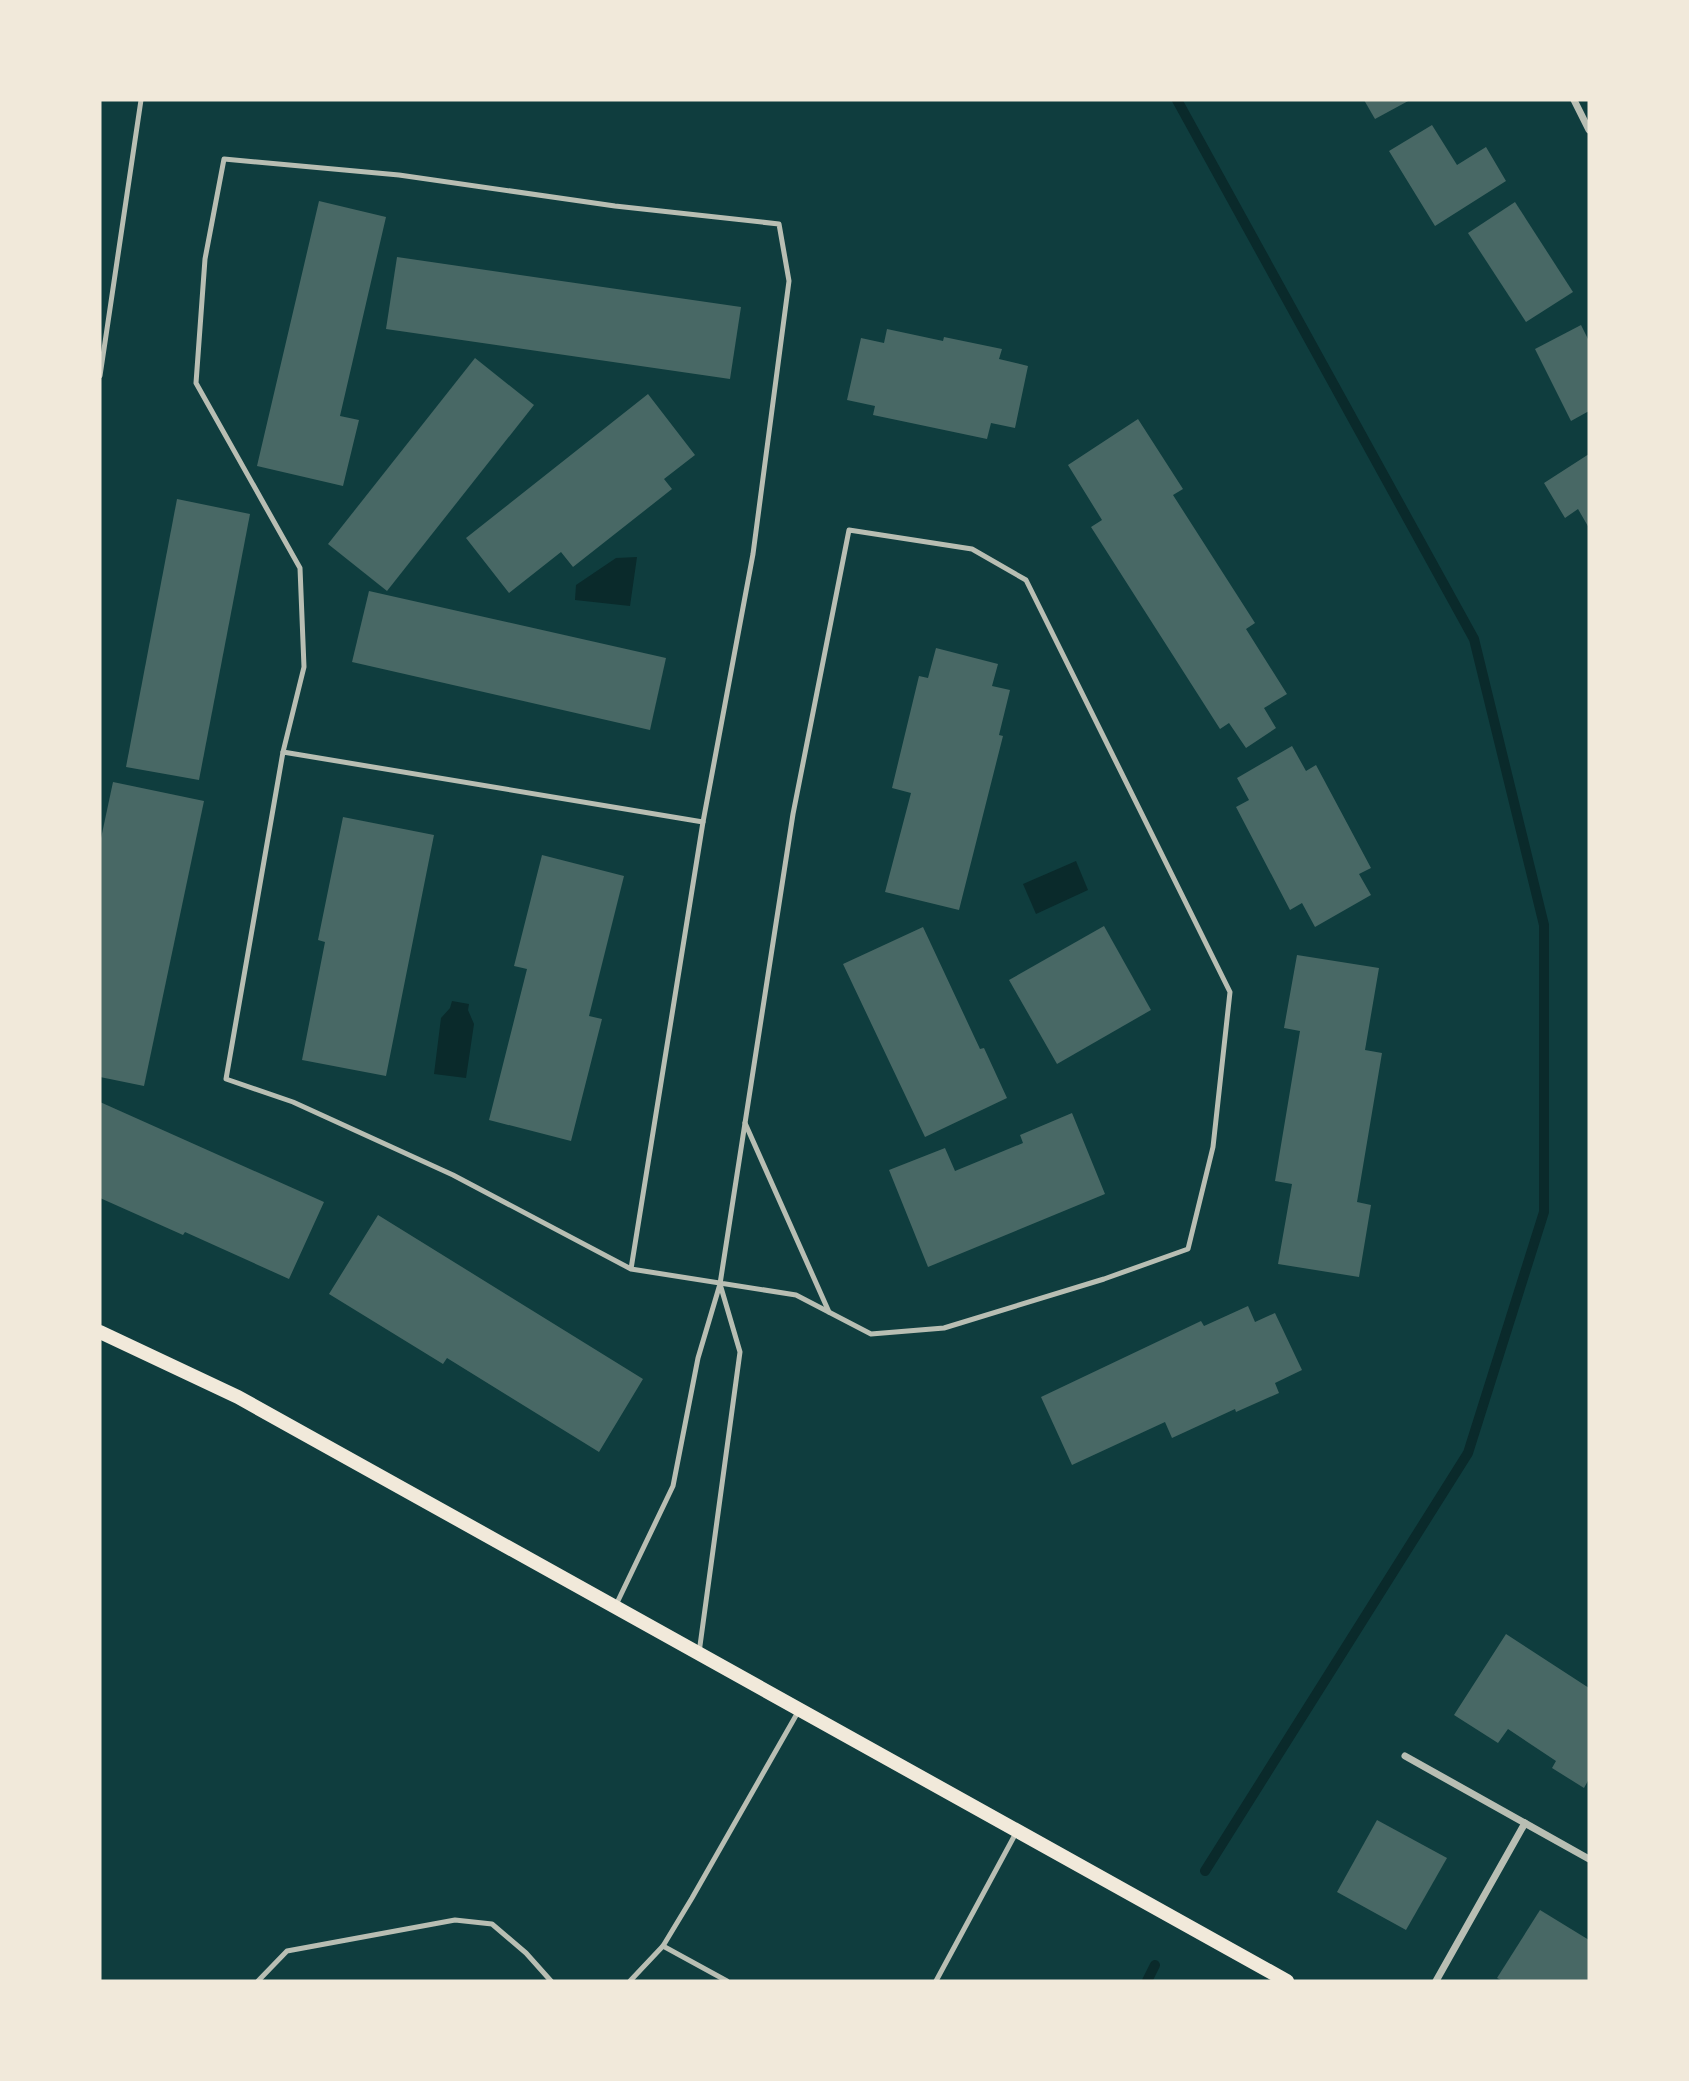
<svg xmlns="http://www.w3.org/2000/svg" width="1689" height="2081" viewBox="0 0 1689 2081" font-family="'Open Sans',sans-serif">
<rect width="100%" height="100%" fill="#0f3d3e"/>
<g fill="#0a2a2b">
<polygon points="637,557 630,606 575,600 576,585 616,558"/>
<polygon points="1076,861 1088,890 1036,914 1023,884"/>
<polygon points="452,1001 469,1004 468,1010 474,1024 466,1078 434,1074 441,1018 450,1008"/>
</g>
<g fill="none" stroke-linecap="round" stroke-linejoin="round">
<g stroke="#0a2a2b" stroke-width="10">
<polyline points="1177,100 1474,639 1544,925 1544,1212 1468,1453 1205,1871"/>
<polyline points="1147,1981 1155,1965"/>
</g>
</g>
<g fill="#486865">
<polygon points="1364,100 1410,100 1375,119"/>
<polygon points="1432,125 1457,165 1486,147 1506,181 1435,226 1389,151"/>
<polygon points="319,201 386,217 340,416 359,420 343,486 257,466"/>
<polygon points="1515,202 1573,292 1526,322 1468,233"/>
<polygon points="397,257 741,307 730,379 386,329"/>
<polygon points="1581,325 1589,341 1589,411 1571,421 1535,349"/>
<polygon points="887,329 943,341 944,337 1002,349 999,359 1028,366 1015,428 991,423 987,439 873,415 875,406 847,400 861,338 884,343"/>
<polygon points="475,358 534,405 387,591 328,544"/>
<polygon points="648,394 695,455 664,479 672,489 573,567 561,552 509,593 466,538"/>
<polygon points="1138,419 1183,489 1173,495 1255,623 1246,629 1287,694 1264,708 1276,728 1246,748 1229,723 1220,729 1091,527 1102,520 1068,465"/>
<polygon points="1589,454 1589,528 1578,509 1565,518 1544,483"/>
<polygon points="177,499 250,514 199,780 126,767"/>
<polygon points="369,591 666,658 650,730 352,662"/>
<polygon points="936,648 998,664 992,686 1010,690 999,735 1003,736 959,910 885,892 911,793 892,788 919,676 928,678"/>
<polygon points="1292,746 1306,771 1316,765 1371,868 1359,874 1371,895 1315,927 1302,903 1290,910 1236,807 1249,800 1237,778"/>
<polygon points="113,782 204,801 144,1086 100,1077 100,843"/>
<polygon points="343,817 434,835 386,1076 302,1060 325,942 318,940"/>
<polygon points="542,855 624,876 589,1016 602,1019 571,1141 489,1120 527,969 514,966"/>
<polygon points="1104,926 1151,1010 1057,1064 1009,980"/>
<polygon points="923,927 980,1049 984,1048 1007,1098 925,1137 843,964"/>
<polygon points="1297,955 1379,968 1365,1050 1382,1053 1357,1202 1371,1205 1359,1277 1278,1264 1292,1184 1275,1181 1300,1031 1284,1028"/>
<polygon points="100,1102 324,1202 289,1279 185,1232 183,1235 100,1198"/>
<polygon points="1072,1113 1105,1194 928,1267 889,1170 945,1148 955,1171 1023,1143 1020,1135"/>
<polygon points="378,1215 643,1379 599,1452 447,1358 443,1364 329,1294"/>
<polygon points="1248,1306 1255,1322 1275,1313 1302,1370 1275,1383 1279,1393 1236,1412 1235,1409 1172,1438 1165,1422 1072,1465 1041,1397 1201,1321 1204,1326"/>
<polygon points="1506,1634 1589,1688 1589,1779 1584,1788 1552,1768 1556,1761 1508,1729 1498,1743 1454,1715"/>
<polygon points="1377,1820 1447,1858 1406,1930 1337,1892"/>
<polygon points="1540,1910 1589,1940 1589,1981 1503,1981 1497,1978"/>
</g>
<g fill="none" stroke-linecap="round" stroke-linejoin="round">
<g stroke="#b8beb3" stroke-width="5">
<polyline points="100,376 141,100"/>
<polyline points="283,752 703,822"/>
<polyline points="745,1123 829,1312"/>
<polyline points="615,1607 673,1486 698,1358 720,1284 793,814 849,530 972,549 1026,580 1230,992 1213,1147 1188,1249 1104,1279 944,1328 871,1334 796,1295 631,1269 453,1175 293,1102 226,1079 283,752 304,667 300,568 196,383 205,259 224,159 399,175 615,206 779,224 789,281 753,554 703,822 631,1269"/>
<polyline points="699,1653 740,1352 720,1284"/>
<polyline points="663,1946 727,1981"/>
<polyline points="258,1981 287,1951 455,1920 492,1924 526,1953 551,1981"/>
<polyline points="630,1981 663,1946 692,1898 798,1712"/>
<polyline points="936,1981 1017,1831"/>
</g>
<g stroke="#b8beb3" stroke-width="7">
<polyline points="1574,100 1589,130"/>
<polyline points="1405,1756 1589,1859"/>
<polyline points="1436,1981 1525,1823"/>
</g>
<polyline stroke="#f1e9da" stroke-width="14" points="100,1332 238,1397 1287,1981"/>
</g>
<rect width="1689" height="2081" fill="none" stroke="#f1e9da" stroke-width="203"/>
</svg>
